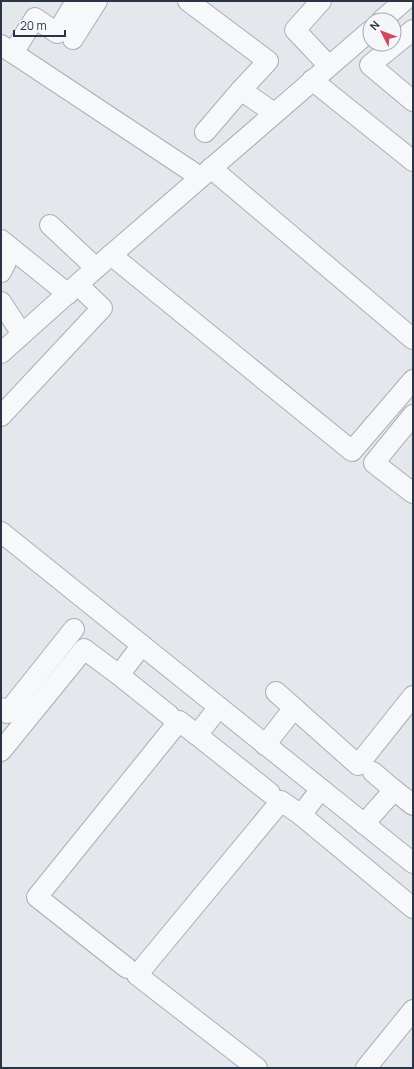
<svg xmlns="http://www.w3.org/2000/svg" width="414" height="1069" viewBox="0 0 414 1069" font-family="Manrope,sans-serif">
<rect width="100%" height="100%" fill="#e4e7ec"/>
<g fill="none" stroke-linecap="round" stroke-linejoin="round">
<defs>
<g id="minor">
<polyline points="188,1 268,61 241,90 205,132"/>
<polyline points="321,1 295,30 329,66"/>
<polyline points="382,20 404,1"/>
<polyline points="413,30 370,65 413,101"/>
<polyline points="73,39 97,1"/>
<polyline points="1,45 200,177"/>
<polyline points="13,53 35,18 57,33 76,1"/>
<polyline points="312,80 413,161"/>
<polyline points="241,90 274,113"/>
<polyline points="211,168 413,339"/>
<polyline points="50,225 96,268"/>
<polyline points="1,240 68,294"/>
<polyline points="111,255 352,451 413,380"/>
<polyline points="1,272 6,262"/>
<polyline points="1,302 22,334"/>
<polyline points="1,353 96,268 370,31"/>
<polyline points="413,415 374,463 413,493"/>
<polyline points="1,416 102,308 78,285"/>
<polyline points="1,532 413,863"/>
<polyline points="142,645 119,675 169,715"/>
<polyline points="219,707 197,735 270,793"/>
<polyline points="1,708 7,713 74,629"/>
<polyline points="294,708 358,765 413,696"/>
<polyline points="265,745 294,708 276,692"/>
<polyline points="1,751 84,649 119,675"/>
<polyline points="321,789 301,815 413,908"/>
<polyline points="394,790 413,805"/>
<polyline points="364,824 394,790 373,772"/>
<polyline points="127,968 37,897 179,721 197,735"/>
<polyline points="257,1068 137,975 281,801 301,815"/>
<polyline points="366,1068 413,1010"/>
</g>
</defs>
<use href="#minor" stroke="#a9aeb7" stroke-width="22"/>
<use href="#minor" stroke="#f7f8fa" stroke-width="20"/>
</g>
<rect width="414" height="1069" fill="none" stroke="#2b3445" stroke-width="4"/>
<g transform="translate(382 32) rotate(312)"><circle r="19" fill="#f4f6f9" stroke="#a4a8b1"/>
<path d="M0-3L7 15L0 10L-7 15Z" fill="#d1495b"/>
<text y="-6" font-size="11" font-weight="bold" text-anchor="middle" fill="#2b3445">N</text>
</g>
<path d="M14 30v6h51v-6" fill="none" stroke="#2b3445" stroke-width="2"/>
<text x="20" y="30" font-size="12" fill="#2b3445" stroke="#f4f6f9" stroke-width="3" paint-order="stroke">20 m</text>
</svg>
